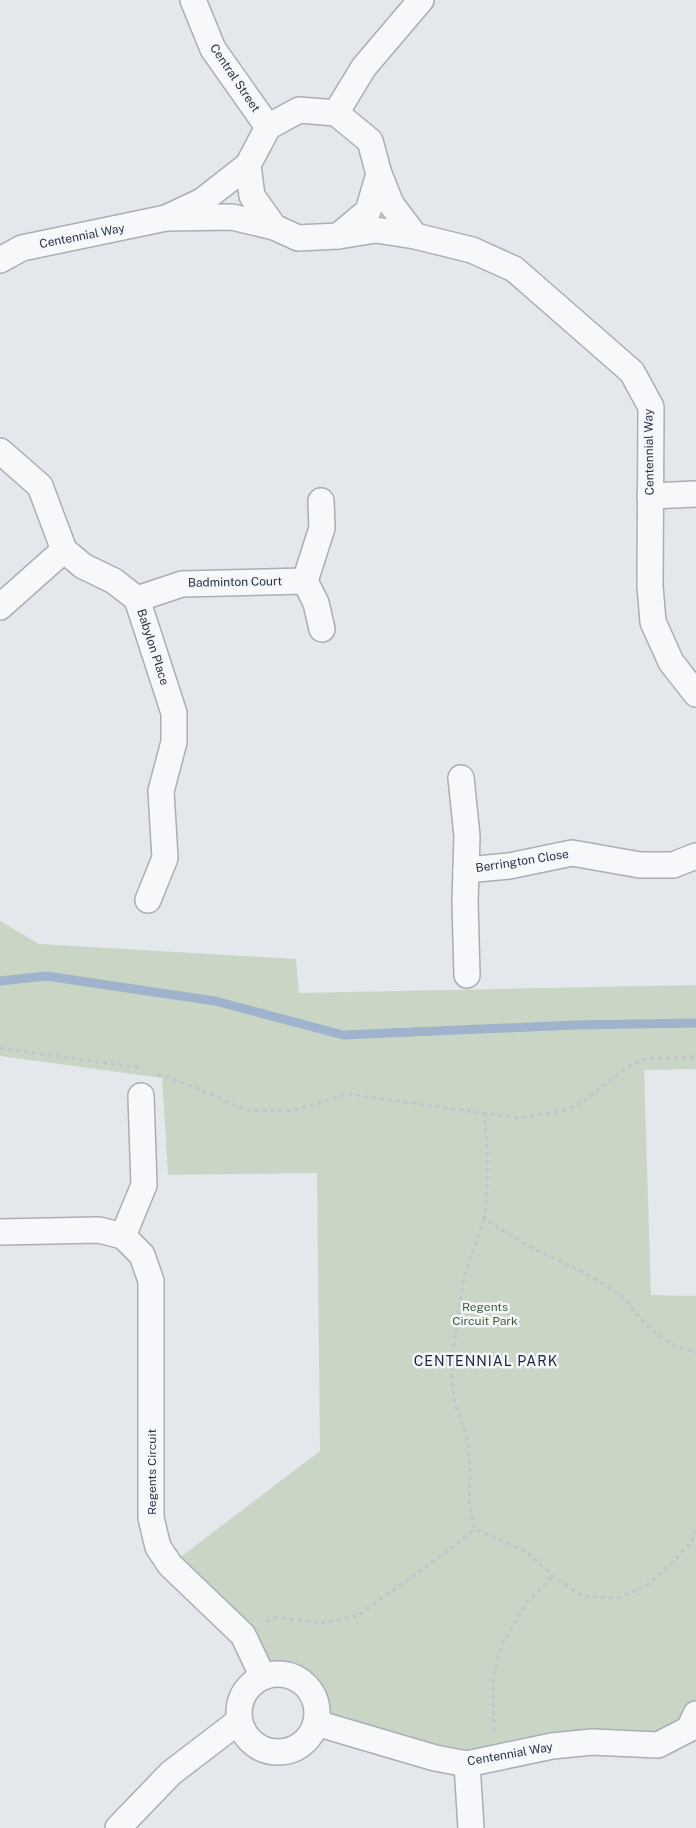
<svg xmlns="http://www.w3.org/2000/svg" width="696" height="1828" viewBox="0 0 696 1828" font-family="'Public Sans',sans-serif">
<rect width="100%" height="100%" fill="#e4e7ec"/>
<polygon fill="#c9d6c5" points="0,921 39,944 296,959 299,993 696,985 696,1069 644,1070 651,1295 696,1296 696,1714 689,1729 497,1759 316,1723 309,1693 282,1676 263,1677 170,1565 320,1451 317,1173 168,1175 162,1078 0,1056"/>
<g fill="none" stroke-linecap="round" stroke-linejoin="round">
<polyline stroke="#9fb4cc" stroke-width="9" points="0,981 46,976 215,1001 343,1035 575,1025 696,1023"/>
<defs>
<g id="minor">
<polyline points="193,0 213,49 268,127"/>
<polyline points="336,113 364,67 421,0"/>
<polyline points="379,174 391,204 415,236"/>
<polyline points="166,218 202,201 248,165 268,127 299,110 336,113 370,141 379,174 368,211 338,236 298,238 274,227 252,196 248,165"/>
<polyline points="338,236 376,230 415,236 472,250 514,269 632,372 651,407 650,586 653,622 671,662 696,694"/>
<polyline points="0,260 22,248 166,218 232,217 274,227"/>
<polyline points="0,451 40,486 64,550 83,566 114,581 137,599 174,713 174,742 161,791 165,858 148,900"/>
<polyline points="650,496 696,494"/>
<polyline points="321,501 322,528 305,581 316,603 322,629"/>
<polyline points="137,599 182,584 305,581"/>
<polyline points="0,607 64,550"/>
<polyline points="461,778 467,836 465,902 467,975"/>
<polyline points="466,870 509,866 572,853 640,865 673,865 696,856"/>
<polyline points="0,1232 99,1230 123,1236 142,1255 151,1281 151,1518 158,1547 170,1565 243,1635 263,1677"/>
<polyline points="123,1236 144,1185 141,1096"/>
<circle cx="278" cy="1713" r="39"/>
<polyline points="316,1723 435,1758 467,1764 552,1746 592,1742 658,1745 689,1729 696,1714"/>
<polyline points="467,1764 471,1828"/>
<polyline points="118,1828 171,1773 239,1721"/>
</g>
</defs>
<use href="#minor" stroke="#a9aeb7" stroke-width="28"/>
<g stroke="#c2c5cb" stroke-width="3" stroke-dasharray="4 4" stroke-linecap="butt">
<polyline points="0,1048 141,1068"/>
<polyline points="158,1074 197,1088 246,1110 292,1111 348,1094 519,1118 562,1111 583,1102 627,1067 644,1059 696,1057"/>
<path d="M484,1112C488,1150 489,1182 484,1219L534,1249L587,1274L621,1295L647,1326L671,1344L696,1352"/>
<polyline points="484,1219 464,1276 451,1366 454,1400 468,1442 470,1475 469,1505 475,1529 527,1552 553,1576 582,1596 617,1598 645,1587 671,1564 692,1541 696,1531"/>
<polyline points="267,1622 275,1617 321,1623 357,1616 438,1558 475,1529"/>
<polyline points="494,1731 493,1678 501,1646 527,1602 553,1576"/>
</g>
<use href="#minor" stroke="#f7f8fa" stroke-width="25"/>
</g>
<g text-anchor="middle" stroke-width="5" stroke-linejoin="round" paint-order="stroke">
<g font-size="12" fill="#2b3445" stroke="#f4f6f9">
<text transform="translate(235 78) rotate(56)" y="4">Central Street</text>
<text transform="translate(82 236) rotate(-11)" y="4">Centennial Way</text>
<text transform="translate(649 452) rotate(-91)" y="4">Centennial Way</text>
<text transform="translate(235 582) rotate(-1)" y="4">Badminton Court</text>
<text transform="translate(153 647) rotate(72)" y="4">Babylon Place</text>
<text transform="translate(522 861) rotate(-9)" y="4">Berrington Close</text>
<text transform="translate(152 1472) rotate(-90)" y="4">Regents Circuit</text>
<text transform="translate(510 1754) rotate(-10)" y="4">Centennial Way</text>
</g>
<g font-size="12" fill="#3f6138" stroke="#f4f6f9">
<text x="485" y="1311">Regents<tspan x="485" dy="14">Circuit Park</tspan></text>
</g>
<g font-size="14" letter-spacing="1" fill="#1d2536" stroke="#f4f6f9">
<text x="486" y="1366">CENTENNIAL PARK</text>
</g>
</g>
</svg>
